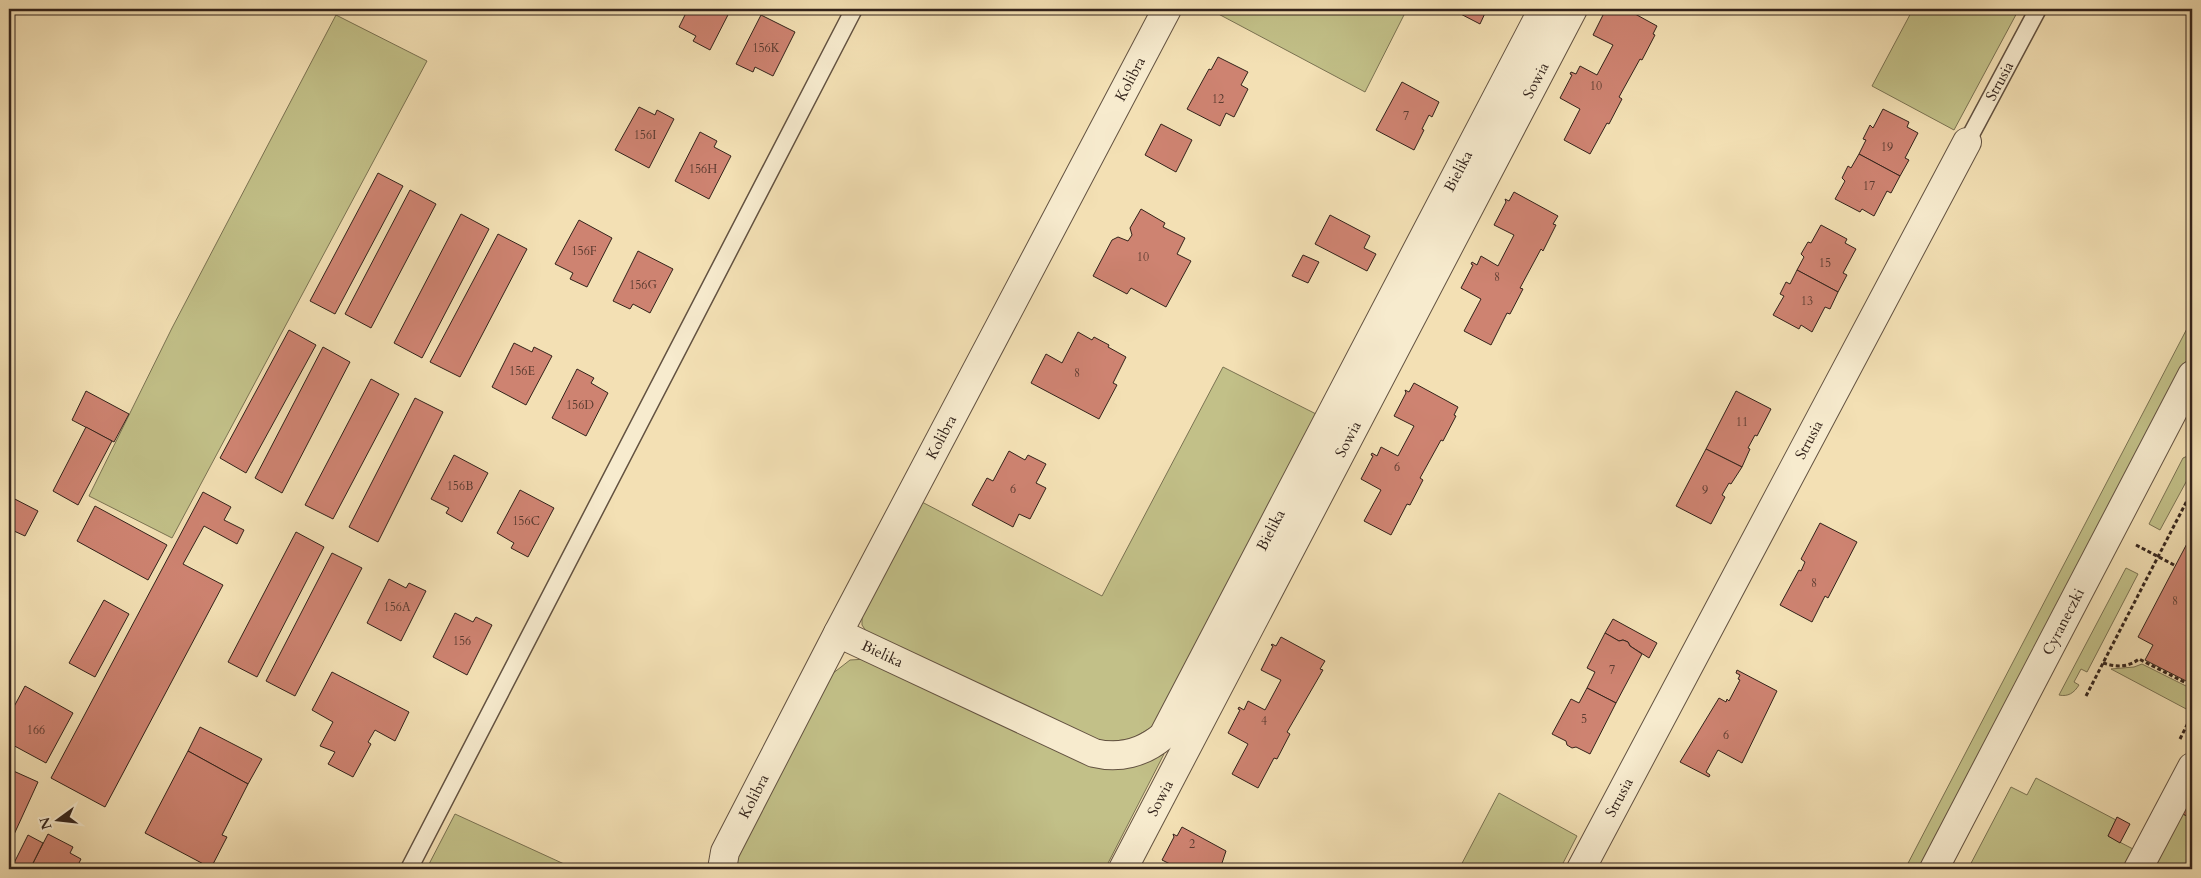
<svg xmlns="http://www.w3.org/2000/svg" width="2201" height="878" viewBox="0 0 2201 878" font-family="Cardo,serif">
<rect width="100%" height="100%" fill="#f3e0b4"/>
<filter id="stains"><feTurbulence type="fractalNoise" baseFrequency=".004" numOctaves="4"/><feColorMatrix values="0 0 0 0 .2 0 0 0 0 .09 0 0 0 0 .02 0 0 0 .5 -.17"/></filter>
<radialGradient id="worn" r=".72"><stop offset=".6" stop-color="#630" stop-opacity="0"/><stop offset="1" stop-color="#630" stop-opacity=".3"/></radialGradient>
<g fill="#c2c088" stroke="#7a7252">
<polygon points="1209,9 1407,9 1365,92"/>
<polygon points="1913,9 2019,9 1954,130 1872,86"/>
<polygon points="336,15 427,61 172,538 89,496 172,328"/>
<polygon points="2192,319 2192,350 1920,869 1905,869"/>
<polygon points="1223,367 1320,416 1154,726 1131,739 1106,742 1058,728 866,631 862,625 862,615 920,501 1102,596"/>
<polygon points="2192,454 2192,471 2160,530 2149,524 2183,458"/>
<path d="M2126,568L2138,574L2087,672L2081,669L2074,682L2079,685C2074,693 2068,697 2059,695Z"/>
<polygon points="867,659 1128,767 1164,754 1105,869 733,869 735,855 832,674 850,660"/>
<polygon points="2142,664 2192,689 2192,707 2190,711 2111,669 2134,667"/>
<polygon points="2036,778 2116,820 2108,836 2133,849 2122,869 1968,869 2011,787 2027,795"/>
<polygon points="1499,793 1577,836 1560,869 1459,869"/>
<polygon points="455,814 575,869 434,869 428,866"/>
<polygon points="2183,814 2192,819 2192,869 2146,869 2175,818 2181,817"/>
</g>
<g fill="#ce8371" stroke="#33231b">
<polygon points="688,9 731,9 710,50 693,41 696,36 679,27"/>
<polygon points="1451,9 1487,9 1480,24"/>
<polygon points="1604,9 1609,11 1610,9 1626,9 1657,26 1653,34 1655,35 1642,60 1640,59 1619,97 1622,99 1609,124 1607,123 1590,154 1564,140 1580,109 1560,98 1572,75 1570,74 1571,72 1576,74 1580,66 1597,75 1613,45 1593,35 1605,11"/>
<polygon points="761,15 795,32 773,76 755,67 753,72 736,64"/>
<polygon points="1218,57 1248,72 1241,85 1248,89 1234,117 1226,113 1220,126 1187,109 1209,69 1211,70"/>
<polygon points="1402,82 1439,102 1432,117 1429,115 1422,129 1424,130 1414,150 1376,130"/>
<polygon points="639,107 655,115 657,110 674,119 649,168 615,150"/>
<polygon points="1883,109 1909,122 1907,127 1918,133 1905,158 1909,160 1900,176 1859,154 1866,140 1863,139 1870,125 1873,128"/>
<polygon points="1161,124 1192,140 1176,172 1145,155"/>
<polygon points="700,132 717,141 714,147 731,156 709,199 675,181"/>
<polygon points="1859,154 1900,176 1891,193 1887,191 1874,216 1862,209 1860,212 1835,199 1845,181 1842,178 1848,166 1851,168"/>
<polygon points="378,173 403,186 335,314 310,301"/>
<polygon points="410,190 436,204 371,328 345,314"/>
<polygon points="1514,192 1558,216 1553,224 1556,225 1543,251 1541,249 1520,288 1523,289 1510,314 1507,313 1491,345 1464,331 1481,299 1461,288 1473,265 1471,264 1472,262 1477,265 1481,256 1498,266 1514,235 1494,225 1506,202 1505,199 1509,201"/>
<polygon points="1141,209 1165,223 1163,227 1185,238 1177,254 1191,261 1166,307 1131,288 1127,294 1093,276 1112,240 1118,237 1128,241 1132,235 1130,228"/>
<polygon points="461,214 489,229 422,358 394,343"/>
<polygon points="1330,215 1370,236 1364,248 1376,254 1367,271 1315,244"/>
<polygon points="579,220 612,238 587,287 570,279 573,273 555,264"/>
<polygon points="1821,225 1847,239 1845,243 1856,249 1843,273 1847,275 1838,292 1797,270 1804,257 1801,254 1808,242 1811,243"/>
<polygon points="498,234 527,249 460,377 430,362"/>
<polygon points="638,251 673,269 650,313 633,304 630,309 613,301"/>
<polygon points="1303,255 1319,262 1308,283 1292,276"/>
<polygon points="1797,270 1838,292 1830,309 1825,307 1812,332 1801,325 1799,329 1773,315 1784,296 1780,294 1786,282 1790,284"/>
<polygon points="289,330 316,345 246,473 220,458"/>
<polygon points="1078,332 1092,340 1094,337 1109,345 1108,347 1126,357 1113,383 1117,385 1099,419 1031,383 1046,354 1062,363"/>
<polygon points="514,343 532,352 534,347 552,356 526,405 492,387"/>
<polygon points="323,347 350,362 282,493 255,478"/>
<polygon points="577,369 594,378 591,383 608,393 586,436 552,418"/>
<polygon points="371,379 399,394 333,519 305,505"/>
<polygon points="1414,383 1458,407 1454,415 1456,416 1443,441 1441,440 1420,478 1423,480 1410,505 1407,504 1391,535 1364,521 1381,490 1361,479 1373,456 1371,455 1372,453 1377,456 1381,447 1398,456 1414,426 1394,416 1406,393 1405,390 1409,392"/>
<polygon points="86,391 129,414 114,442 72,420"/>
<polygon points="1736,391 1771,409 1757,436 1755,435 1748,448 1750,449 1742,467 1706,449"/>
<polygon points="415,398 443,412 378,542 349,527"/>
<polygon points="86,427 112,441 78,505 53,491"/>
<polygon points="1706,449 1742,467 1731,484 1729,483 1722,495 1725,497 1711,524 1676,506"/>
<polygon points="1009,451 1025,460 1028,455 1046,464 1036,483 1046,488 1045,490 1030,519 1019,514 1013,527 972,505 987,478 993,481"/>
<polygon points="454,455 488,473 462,522 446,513 449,508 431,499"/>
<polygon points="520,490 554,508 528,557 511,548 514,543 497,533"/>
<polygon points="203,492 231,507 224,520 244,530 237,544 204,526 183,564 223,585 105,807 51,778"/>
<polygon points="9,496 38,511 25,536 14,531 9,542"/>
<polygon points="95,506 167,545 148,580 77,541"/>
<polygon points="1820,523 1857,542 1828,598 1825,596 1812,622 1780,605 1799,570 1801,571 1805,562 1801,559"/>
<polygon points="296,532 324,547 257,677 228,662"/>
<polygon points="2192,534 2192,684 2145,660 2153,645 2138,637"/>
<polygon points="332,553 362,568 295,696 266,681"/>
<polygon points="389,579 406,588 409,583 426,591 401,641 367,623"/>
<polygon points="104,600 129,614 95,677 69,663"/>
<polygon points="455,613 473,622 476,617 492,625 467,675 433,657"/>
<polygon points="1613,619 1657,643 1649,658 1630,646 1628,642 1623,640 1619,641 1605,633"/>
<polygon points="1605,633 1619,641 1623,640 1628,642 1630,646 1642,654 1616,703 1587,688 1595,672 1587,668"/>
<polygon points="1281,637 1325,661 1320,669 1323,670 1287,732 1290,734 1277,759 1274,758 1258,788 1232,774 1248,744 1228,733 1240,710 1238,709 1239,707 1244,710 1248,701 1265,710 1281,680 1261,670 1273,646 1271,645 1272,644 1276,646"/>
<polygon points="1737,670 1777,691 1742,763 1718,750 1706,772 1710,775 1709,777 1680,762 1719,698 1726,702 1727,699 1729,701 1740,680 1738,679 1740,675 1736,673"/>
<polygon points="332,672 409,712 395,741 375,730 368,742 371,744 353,777 328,764 335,752 320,746 333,722 312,710"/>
<polygon points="25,686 73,713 46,763 9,743 9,716"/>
<polygon points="1587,688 1616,703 1590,754 1576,747 1572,748 1567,745 1566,741 1552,734 1571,699 1579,703"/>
<polygon points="200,727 262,759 248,784 188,751"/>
<polygon points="188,751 248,784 222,835 227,837 211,868 145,833"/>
<polygon points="9,769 38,782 11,841 9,840"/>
<polygon points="2188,804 2192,806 2192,819 2183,814"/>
<polygon points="2117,817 2130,824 2120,843 2108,836"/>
<polygon points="1182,827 1226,851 1220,869 1180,869 1162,860 1174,837 1173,834 1177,836"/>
<polygon points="48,834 73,847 70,853 81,859 79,863 85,866 83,869 30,869"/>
<polygon points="28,835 43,843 30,869 20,869 13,865"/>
</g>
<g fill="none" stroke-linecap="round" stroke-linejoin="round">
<defs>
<g id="lane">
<path id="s1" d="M1967,142L2038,9"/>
<polyline points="409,869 854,9"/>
</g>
<g id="street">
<path id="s2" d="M838,633L1094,753C1119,759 1143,753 1163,736L1543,9"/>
<path id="s3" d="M722,869L725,852L838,633L1167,9"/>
<path id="s4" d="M1123,869L1573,9"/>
<path id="s5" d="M1581,869L1967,142"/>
<path id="s6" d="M1934,869L2192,375"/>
<polyline points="2138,869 2192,767"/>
</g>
</defs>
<use href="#lane" stroke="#635241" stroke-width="19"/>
<use href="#street" stroke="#635241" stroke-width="30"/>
<g stroke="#33231b" stroke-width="3" stroke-dasharray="4 2.5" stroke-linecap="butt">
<polyline points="2136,545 2176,566"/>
<path d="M2103,663C2116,667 2127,668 2139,659L2192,686"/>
<polyline points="2086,696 2192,491"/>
<polyline points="2180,739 2192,715"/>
</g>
<use href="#lane" stroke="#f7ebce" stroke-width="16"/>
<use href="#street" stroke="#f7ebce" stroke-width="28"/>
</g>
<g text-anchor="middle" stroke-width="4" stroke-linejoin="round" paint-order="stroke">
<g font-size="12" fill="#5a3b30">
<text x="766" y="52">156K</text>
<text x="1596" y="90">10</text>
<text x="1218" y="103">12</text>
<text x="1406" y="120">7</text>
<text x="645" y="139">156I</text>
<text x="1887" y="151">19</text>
<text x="703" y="173">156H</text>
<text x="1869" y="190">17</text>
<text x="584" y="255">156F</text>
<text x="1143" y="261">10</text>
<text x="1825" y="267">15</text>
<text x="1497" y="281">8</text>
<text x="643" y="289">156G</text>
<text x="1807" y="305">13</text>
<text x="522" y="375">156E</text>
<text x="1077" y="377">8</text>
<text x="580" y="409">156D</text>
<text x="1742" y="426">11</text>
<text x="1397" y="471">6</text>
<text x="460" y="490">156B</text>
<text x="1013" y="493">6</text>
<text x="1705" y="494">9</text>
<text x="526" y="525">156C</text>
<text x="1814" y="587">8</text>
<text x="2175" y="605">8</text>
<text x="397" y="611">156A</text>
<text x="462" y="645">156</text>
<text x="1612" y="674">7</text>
<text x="1584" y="723">5</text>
<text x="1264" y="725">4</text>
<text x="36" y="734">166</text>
<text x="1726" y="739">6</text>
<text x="1192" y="848">2</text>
</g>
<g font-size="15" fill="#33231b" stroke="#f7ebce">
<text dy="5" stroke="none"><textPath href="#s3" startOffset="890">Kolibra</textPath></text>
<text dy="5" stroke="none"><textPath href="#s4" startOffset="890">Sowia</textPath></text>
<text dy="5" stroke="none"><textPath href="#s1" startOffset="69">Strusia</textPath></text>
<text dy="5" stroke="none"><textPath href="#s2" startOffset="994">Bielika</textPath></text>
<text dy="5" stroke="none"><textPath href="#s3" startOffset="485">Kolibra</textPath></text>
<text dy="5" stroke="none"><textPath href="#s4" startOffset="485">Sowia</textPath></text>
<text dy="5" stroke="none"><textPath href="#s5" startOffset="486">Strusia</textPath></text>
<text dy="5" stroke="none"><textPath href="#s2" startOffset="589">Bielika</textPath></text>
<text dy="5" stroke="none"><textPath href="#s6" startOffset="279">Cyraneczki</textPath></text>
<text dy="5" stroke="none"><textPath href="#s2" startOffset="49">Bielika</textPath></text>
<text dy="5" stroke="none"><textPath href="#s3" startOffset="80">Kolibra</textPath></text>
<text dy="5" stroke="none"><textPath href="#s5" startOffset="81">Strusia</textPath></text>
<text dy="5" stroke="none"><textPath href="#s4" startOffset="80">Sowia</textPath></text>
</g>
</g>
<rect width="2201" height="878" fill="none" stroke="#f3e0b4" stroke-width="30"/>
<rect x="10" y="10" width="2181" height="858" fill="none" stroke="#33231b" stroke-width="2.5"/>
<rect x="15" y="15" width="2171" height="848" fill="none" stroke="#33231b"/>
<g transform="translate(58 820) rotate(255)" stroke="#f7ebce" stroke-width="4" paint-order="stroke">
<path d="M0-4L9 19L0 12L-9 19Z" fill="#33231b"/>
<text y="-8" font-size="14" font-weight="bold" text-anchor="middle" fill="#33231b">N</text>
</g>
<rect width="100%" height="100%" filter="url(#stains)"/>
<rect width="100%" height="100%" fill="url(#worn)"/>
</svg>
